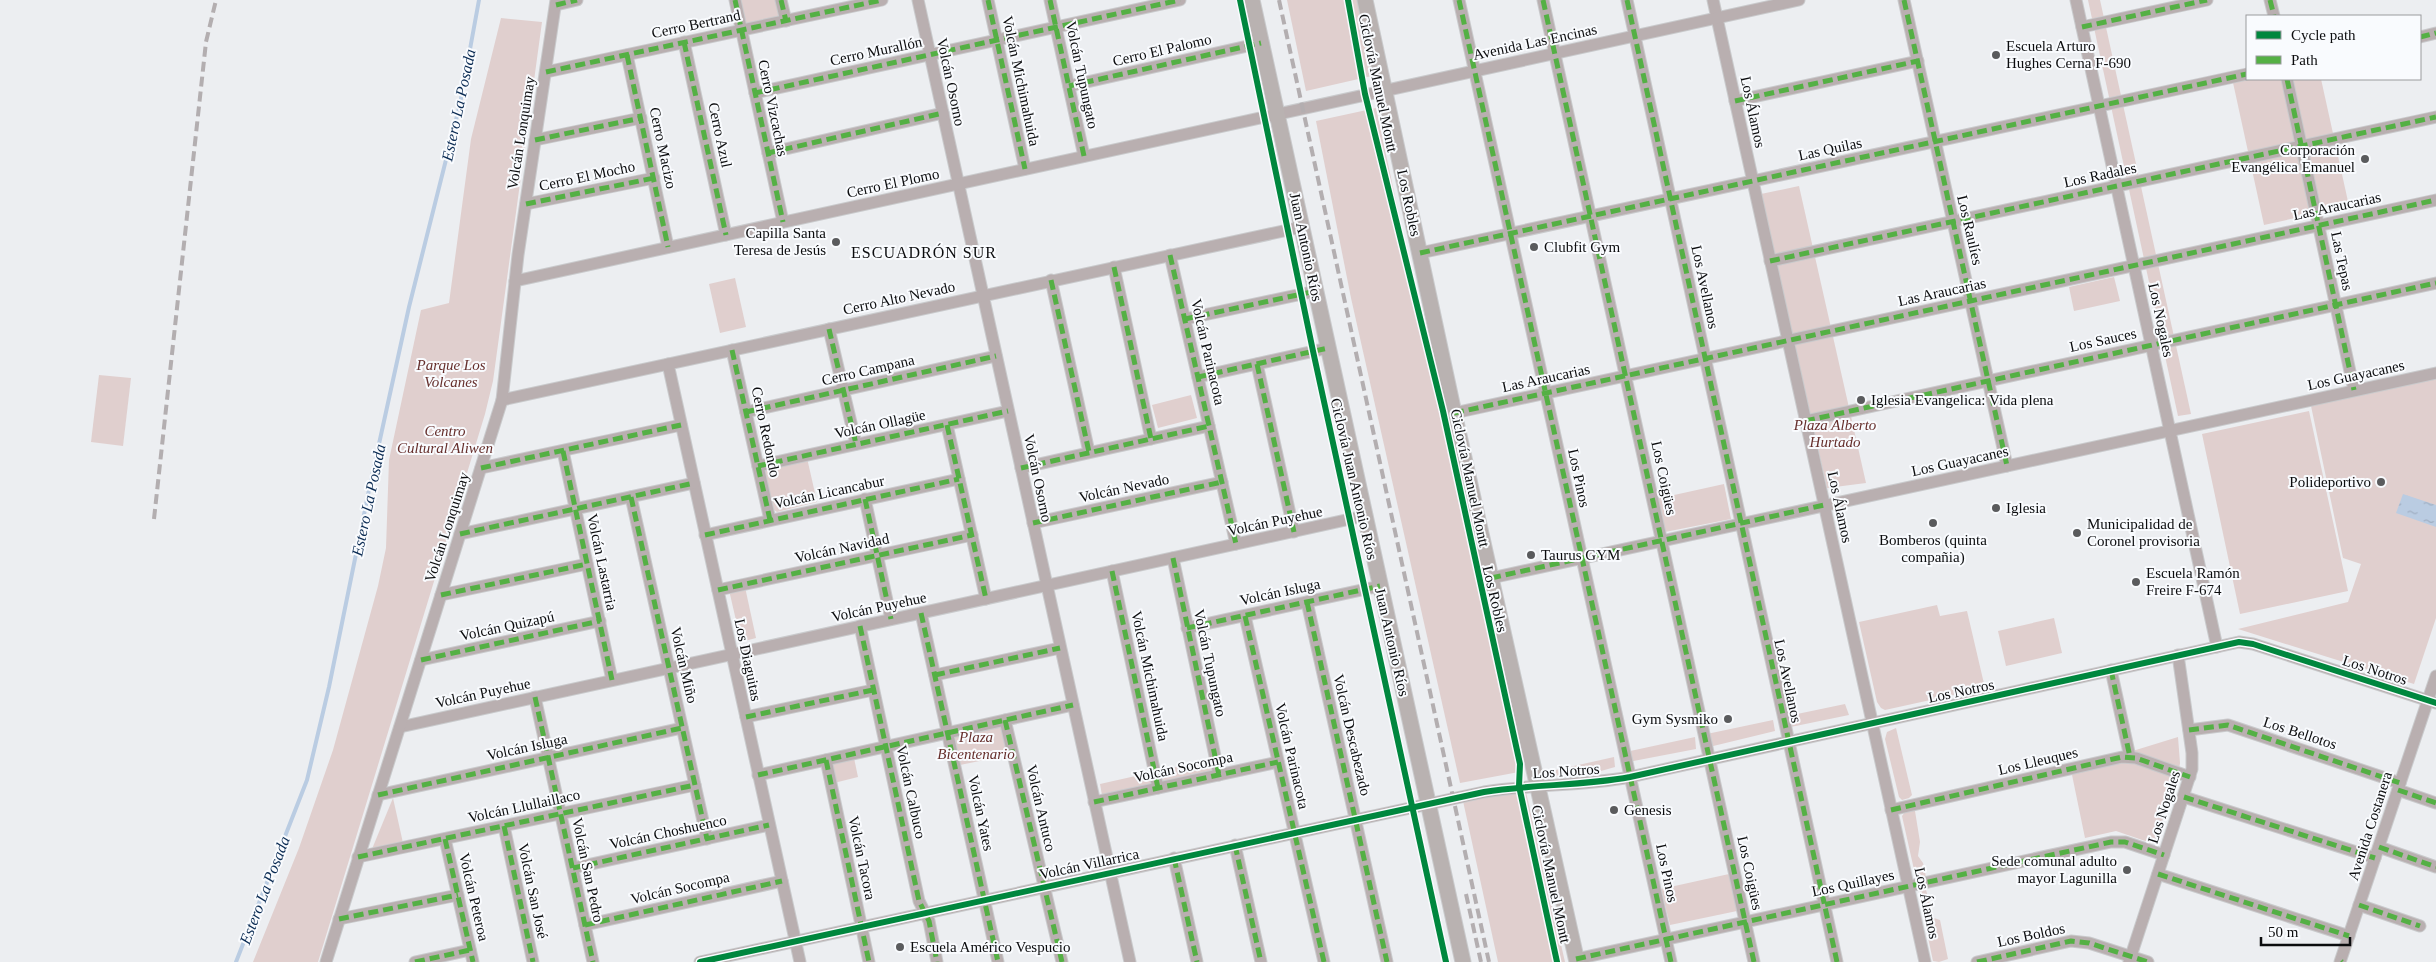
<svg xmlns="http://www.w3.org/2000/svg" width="2436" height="962" viewBox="0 0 2436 962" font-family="Georgia,serif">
<defs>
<pattern id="water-ripples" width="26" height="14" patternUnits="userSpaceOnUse" patternTransform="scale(1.25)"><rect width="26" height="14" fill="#bacce2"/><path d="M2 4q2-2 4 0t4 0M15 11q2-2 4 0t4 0" fill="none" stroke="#9faec1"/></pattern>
</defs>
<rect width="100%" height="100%" fill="#eceef1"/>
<g fill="#e0cfce">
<polygon points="739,0 776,0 780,14 776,19 748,25 744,23"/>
<polygon points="1287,0 1359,0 1376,75 1306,91"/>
<polygon points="2088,0 2100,0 2191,414 2178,416"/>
<polygon points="501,18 542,22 493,381 485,414 318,962 253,962 299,848 333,750 378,586 386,548 389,460 421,310 449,303 471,139"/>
<polygon points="2232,78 2321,79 2349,206 2264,225"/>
<polygon points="1376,108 1519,772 1460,783 1351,298 1316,121"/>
<polygon points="1799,186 1866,483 1827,488 1761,194"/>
<polygon points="2114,277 2120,301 2074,311 2069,287"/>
<polygon points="735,278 746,327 720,333 709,284"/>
<polygon points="99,375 131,378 123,446 91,442"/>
<polygon points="2436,378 2436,618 2414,684 2238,629 2348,602 2361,564 2343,558 2311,406"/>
<polygon points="1191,395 1197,418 1158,428 1152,405"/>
<polygon points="2309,411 2348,591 2240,614 2202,434"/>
<polygon points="807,458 817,502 777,512 770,507 763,475 769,465"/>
<polygon points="1724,484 1731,519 1665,532 1656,499"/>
<polygon points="745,587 756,638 741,642 729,590"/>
<polygon points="1937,605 1940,616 1967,611 1985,688 1885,710 1881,708 1877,702 1859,622"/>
<polygon points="2054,618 2062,653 2006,666 1998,631"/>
<polygon points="1845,704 1849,715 1781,729 1778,718"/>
<polygon points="1773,720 1775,731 1705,748 1702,735"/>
<polygon points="999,725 1002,728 1009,755 960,765 955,738 958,734"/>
<polygon points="1896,728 1912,795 1909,798 1902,800 1899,797 1885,739 1887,732"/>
<polygon points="1695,737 1696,749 1623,763 1621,753"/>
<polygon points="2178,737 2180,763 2178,776 2154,844 2116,831 2085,838 2071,770"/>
<polygon points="1614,757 1615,767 1594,773 1549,777 1547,772"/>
<polygon points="854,758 858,777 834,783 830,763"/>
<polygon points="1211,759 1213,770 1102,795 1100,784"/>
<polygon points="1512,791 1526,792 1565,962 1498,962 1463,801"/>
<polygon points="393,798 403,843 372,849"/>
<polygon points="1912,810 1915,811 1920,842 1918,856 1923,863 1926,877 1920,879 1915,874 1902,816 1905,812"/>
<polygon points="1729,874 1737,911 1670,925 1661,889"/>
<polygon points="1926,890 1934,918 1940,920 1948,959 1939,962 1933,961 1919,895 1920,891"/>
</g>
<polygon fill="url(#water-ripples)" points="2403,494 2436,505 2436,527 2396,513"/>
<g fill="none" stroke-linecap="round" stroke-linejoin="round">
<polyline stroke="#bacce2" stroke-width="4" points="236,962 307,780 329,687 370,485 409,307 460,104 479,0"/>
<defs>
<g id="minor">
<polyline points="735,0 783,222"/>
<polyline points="781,0 786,21"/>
<polyline points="918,0 1130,962"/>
<polyline points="988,0 1025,169"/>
<polyline points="1050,0 1084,156"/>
<polyline points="1459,0 1671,962"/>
<polyline points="1543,0 1754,962"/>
<polyline points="1627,0 1837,962"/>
<polyline points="1713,0 1925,962"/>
<polyline points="1904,0 2007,466"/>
<polyline points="2076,0 2217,647"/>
<polyline points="2270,0 2274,16"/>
<polyline points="556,5 577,0"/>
<polyline points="2082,27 2207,0"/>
<polyline points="2420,37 2436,33"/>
<polyline points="684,42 726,235"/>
<polyline points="627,55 668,247"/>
<polyline points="546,72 882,0"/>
<polyline points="2287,79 2354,390"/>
<polyline points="1069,86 1261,43"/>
<polyline points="755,93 1180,0"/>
<polyline points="1735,101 1918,61"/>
<polyline points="535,140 641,118"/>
<polyline points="768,153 943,113"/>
<polyline points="526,204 654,178"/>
<polyline points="1420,253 2247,74"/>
<polyline points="1170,255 1236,544"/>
<polyline points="1770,261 2436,117"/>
<polyline points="1114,267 1151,439"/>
<polyline points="1051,280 1089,452"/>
<polyline points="515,281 1799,0"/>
<polyline points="1185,319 1316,291"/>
<polyline points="829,329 856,444"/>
<polyline points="732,350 770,520"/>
<polyline points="668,364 800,962"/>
<polyline points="1257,364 1294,532"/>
<polyline points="1198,377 1328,348"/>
<polyline points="502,400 1302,227"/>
<polyline points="746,412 996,356"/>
<polyline points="1454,413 2436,200"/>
<polyline points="1805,421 2436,283"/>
<polyline points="947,425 986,599"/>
<polyline points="563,451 612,680"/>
<polyline points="758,466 1008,411"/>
<polyline points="481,468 681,425"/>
<polyline points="1021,468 1209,426"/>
<polyline points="631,497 707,839"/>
<polyline points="865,499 891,619"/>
<polyline points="1033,523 1222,482"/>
<polyline points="460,534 694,483"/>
<polyline points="705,535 959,479"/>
<polyline points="1173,558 1219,775"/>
<polyline points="1112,571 1158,788"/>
<polyline points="1491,578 2436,373"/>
<polyline points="718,590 972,535"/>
<polyline points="441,595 587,564"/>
<polyline points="1307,602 1387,962"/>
<polyline points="921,613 998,962"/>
<polyline points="1245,616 1324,962"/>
<polyline points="860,626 919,901 929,921 937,962"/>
<polyline points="1187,628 1380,586"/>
<polyline points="421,660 600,621"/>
<polyline points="2111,670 2130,757"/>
<polyline points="935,675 1060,648"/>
<polyline points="535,697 593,962"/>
<polyline points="746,717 873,690"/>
<polyline points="1005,720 1062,962"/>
<polyline points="400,727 1364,516"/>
<polyline points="2189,730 2228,725 2400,783"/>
<polyline points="826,760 869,962"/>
<polyline points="758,775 1073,705"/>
<polyline points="2398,790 2436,803"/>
<polyline points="378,795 682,728"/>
<polyline points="2184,797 2375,858"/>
<polyline points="1094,802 1278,762"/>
<polyline points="1891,810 2122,757 2136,758 2190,777"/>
<polyline points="504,826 533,962"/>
<polyline points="445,839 473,962"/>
<polyline points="1235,845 1261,962"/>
<polyline points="2379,847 2436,867"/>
<polyline points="358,857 695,785"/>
<polyline points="1174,858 1197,962"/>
<polyline points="573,868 769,825"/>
<polyline points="2158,874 2349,936"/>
<polyline points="2359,905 2420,926"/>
<polyline points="339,919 458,895"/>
<polyline points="585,925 782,881"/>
<polyline points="1576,959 2111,842 2125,842 2164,855"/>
<polyline points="326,962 502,400 518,255 556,0"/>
<polyline points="415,962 470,950"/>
<path d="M700,962L1484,792C1533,784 1582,786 1630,777L2239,642L2253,644L2436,703"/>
<polyline points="1977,962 2071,941 2089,943 2148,962"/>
<polyline points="2129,962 2192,769 2192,753 2178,655"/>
<polyline points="2340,962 2436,676"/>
</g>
<g id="major">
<polyline points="1252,0 1463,962"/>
<polyline points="1365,0 1454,413 1577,962"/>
</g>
</defs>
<use href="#minor" stroke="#c9cacc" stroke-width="13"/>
<use href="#major" stroke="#c9cacc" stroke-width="17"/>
<use href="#minor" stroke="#b9afb0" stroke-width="11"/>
<use href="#major" stroke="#b9b2b1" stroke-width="15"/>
<g stroke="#b3aeb0" stroke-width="4" stroke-dasharray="10 5" stroke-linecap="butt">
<polyline points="1279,0 1489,962"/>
<polyline points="154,519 206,42 216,0"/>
<polyline points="1466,894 1481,962"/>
</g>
<g stroke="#54b044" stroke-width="5" stroke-dasharray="10 5" stroke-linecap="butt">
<polyline points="735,0 783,222"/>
<polyline points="781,0 786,21"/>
<polyline points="988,0 1025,169"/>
<polyline points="1050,0 1084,156"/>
<polyline points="1459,0 1671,962"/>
<polyline points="1543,0 1754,962"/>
<polyline points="1627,0 1837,962"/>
<polyline points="1904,0 2007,466"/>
<polyline points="2270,0 2274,16"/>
<polyline points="556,5 577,0"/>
<polyline points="2082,27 2207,0"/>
<polyline points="2420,37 2436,33"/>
<polyline points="684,42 726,235"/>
<polyline points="627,55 668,247"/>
<polyline points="546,72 882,0"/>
<polyline points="2287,79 2354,390"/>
<polyline points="1069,86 1261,43"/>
<polyline points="755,93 1180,0"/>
<polyline points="1735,101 1918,61"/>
<polyline points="535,140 641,118"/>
<polyline points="768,153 943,113"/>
<polyline points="526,204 654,178"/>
<polyline points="1420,253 2247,74"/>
<polyline points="1170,255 1236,544"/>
<polyline points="1770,261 2436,117"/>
<polyline points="1114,267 1151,439"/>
<polyline points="1051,280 1089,452"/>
<polyline points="1185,319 1316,291"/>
<polyline points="829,329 856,444"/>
<polyline points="732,350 770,520"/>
<polyline points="1257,364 1294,532"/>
<polyline points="1198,377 1328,348"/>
<polyline points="746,412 996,356"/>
<polyline points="1454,413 2436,200"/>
<polyline points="1805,421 2436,283"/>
<polyline points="947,425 986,599"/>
<polyline points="563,451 612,680"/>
<polyline points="758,466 1008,411"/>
<polyline points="481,468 681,425"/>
<polyline points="1021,468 1209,426"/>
<polyline points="631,497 707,839"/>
<polyline points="865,499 891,619"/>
<polyline points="1033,523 1222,482"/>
<polyline points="460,534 694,483"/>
<polyline points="705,535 959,479"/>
<polyline points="1173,558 1219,775"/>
<polyline points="1112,571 1158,788"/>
<polyline points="1491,578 1824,505"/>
<polyline points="718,590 972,535"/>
<polyline points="441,595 587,564"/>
<polyline points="1307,602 1387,962"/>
<polyline points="921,613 998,962"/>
<polyline points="1245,616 1324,962"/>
<polyline points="860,626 919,901 929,921 937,962"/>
<polyline points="1187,628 1380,586"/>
<polyline points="421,660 600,621"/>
<polyline points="2111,670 2130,757"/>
<polyline points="935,675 1060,648"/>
<polyline points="535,697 593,962"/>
<polyline points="746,717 873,690"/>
<polyline points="1005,720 1062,962"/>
<polyline points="2189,730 2228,725 2400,783"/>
<polyline points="826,760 869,962"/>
<polyline points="758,775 1073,705"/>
<polyline points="2398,790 2436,803"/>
<polyline points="378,795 682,728"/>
<polyline points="2184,797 2375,858"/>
<polyline points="1094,802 1278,762"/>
<polyline points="1891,810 2122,757 2136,758 2190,777"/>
<polyline points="504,826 533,962"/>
<polyline points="445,839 473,962"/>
<polyline points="1235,845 1261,962"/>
<polyline points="2379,847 2436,867"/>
<polyline points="358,857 695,785"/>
<polyline points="1174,858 1197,962"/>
<polyline points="573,868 769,825"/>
<polyline points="2158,874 2349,936"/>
<polyline points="2359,905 2420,926"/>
<polyline points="339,919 458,895"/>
<polyline points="585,925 782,881"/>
<polyline points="1576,959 2111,842 2125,842 2164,855"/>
<polyline points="2341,961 2342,962"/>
<polyline points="415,962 470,950"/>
<polyline points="1977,962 2071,941 2089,943 2148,962"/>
</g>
<defs>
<g id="cycleway">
<polyline points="1240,0 1313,351 1446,962"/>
<polyline points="1348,0 1365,94 1443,411 1520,764 1519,786 1557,962"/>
<path d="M700,962L1484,792C1533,784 1582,786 1630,777L2239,642L2253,644L2436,703"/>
</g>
</defs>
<use href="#cycleway" stroke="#f9fbfe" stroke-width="9"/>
<use href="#cycleway" stroke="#00873e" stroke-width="6"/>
</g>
<g fill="#5a5b5d" stroke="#f9fbfe" stroke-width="2">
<circle cx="1996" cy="55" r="5"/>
<circle cx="2365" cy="159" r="5"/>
<circle cx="836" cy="242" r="5"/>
<circle cx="1534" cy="247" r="5"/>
<circle cx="1861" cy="400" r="5"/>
<circle cx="2381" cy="482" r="5"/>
<circle cx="1996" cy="508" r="5"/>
<circle cx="1933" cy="523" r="5"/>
<circle cx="2077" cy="533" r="5"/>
<circle cx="1531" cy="555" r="5"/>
<circle cx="2136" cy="582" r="5"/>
<circle cx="1728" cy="719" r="5"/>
<circle cx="1614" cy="810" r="5"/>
<circle cx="2127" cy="870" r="5"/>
<circle cx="900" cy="947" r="5"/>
</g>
<g text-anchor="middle" stroke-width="4" stroke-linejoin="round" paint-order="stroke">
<g font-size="15" fill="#0b0c0e" stroke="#f9fbfe">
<text transform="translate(696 24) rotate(-12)" y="5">Cerro Bertrand</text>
<text transform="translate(1535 42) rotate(-12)" y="5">Avenida Las Encinas</text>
<text transform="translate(1162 50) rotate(-13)" y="5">Cerro El Palomo</text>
<text transform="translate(876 51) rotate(-12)" y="5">Cerro Murallón</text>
<text transform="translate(1082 75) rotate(78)" y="5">Volcán Tupungato</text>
<text transform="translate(1021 81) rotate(78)" y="5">Volcán Michimahuida</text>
<text transform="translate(951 82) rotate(78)" y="5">Volcán Osorno</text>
<text transform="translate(1378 83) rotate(78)" y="5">Ciclovía Manuel Montt</text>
<text transform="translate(773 108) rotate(78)" y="5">Cerro Vizcachas</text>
<text transform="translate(1753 112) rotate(78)" y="5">Los Álamos</text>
<text transform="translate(521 133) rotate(-81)" y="5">Volcán Lonquimay</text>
<text transform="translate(720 135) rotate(78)" y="5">Cerro Azul</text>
<text transform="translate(663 148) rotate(78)" y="5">Cerro Macizo</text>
<text transform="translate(1830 149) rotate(-12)" y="5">Las Quilas</text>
<text transform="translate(2100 175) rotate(-12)" y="5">Los Radales</text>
<text transform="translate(587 176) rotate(-12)" y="5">Cerro El Mocho</text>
<text transform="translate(893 183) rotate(-12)" y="5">Cerro El Plomo</text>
<text transform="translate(1409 203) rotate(78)" y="5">Los Robles</text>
<text transform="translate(2337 206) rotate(-12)" y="5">Las Araucarias</text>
<text transform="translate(1970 230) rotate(77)" y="5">Los Raulíes</text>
<text transform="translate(1306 247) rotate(78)" y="5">Juan Antonio Ríos</text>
<text transform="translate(2342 261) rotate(78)" y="5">Las Tepas</text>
<text transform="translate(1705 287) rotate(78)" y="5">Los Avellanos</text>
<text transform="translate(1942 292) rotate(-12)" y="5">Las Araucarias</text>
<text transform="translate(899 298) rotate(-12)" y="5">Cerro Alto Nevado</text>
<text transform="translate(2161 320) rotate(78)" y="5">Los Nogales</text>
<text transform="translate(2103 340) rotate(-12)" y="5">Los Sauces</text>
<text transform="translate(1208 352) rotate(77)" y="5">Volcán Parinacota</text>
<text transform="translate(868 370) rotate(-13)" y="5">Cerro Campana</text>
<text transform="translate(2356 375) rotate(-12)" y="5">Los Guayacanes</text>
<text transform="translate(1546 378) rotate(-12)" y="5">Las Araucarias</text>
<text transform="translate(880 424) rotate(-12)" y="5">Volcán Ollagüe</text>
<text transform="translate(766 432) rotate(78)" y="5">Cerro Redondo</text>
<text transform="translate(1960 461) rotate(-12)" y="5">Los Guayacanes</text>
<text transform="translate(1038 478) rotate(78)" y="5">Volcán Osorno</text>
<text transform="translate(1470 478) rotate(78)" y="5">Ciclovía Manuel Montt</text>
<text transform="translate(1579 478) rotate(78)" y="5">Los Pinos</text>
<text transform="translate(1664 478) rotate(78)" y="5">Los Coigües</text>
<text transform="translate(1354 479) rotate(77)" y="5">Ciclovía Juan Antonio Ríos</text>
<text transform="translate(1124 488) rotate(-12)" y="5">Volcán Nevado</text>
<text transform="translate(829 492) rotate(-12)" y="5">Volcán Licancabur</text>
<text transform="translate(1840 507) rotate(78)" y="5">Los Álamos</text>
<text transform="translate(1275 521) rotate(-12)" y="5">Volcán Puyehue</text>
<text transform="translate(447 527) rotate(-72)" y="5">Volcán Lonquimay</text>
<text transform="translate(842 548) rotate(-12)" y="5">Volcán Navidad</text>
<text transform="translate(602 562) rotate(78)" y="5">Volcán Lastarria</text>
<text transform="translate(1280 592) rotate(-12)" y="5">Volcán Isluga</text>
<text transform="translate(1495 599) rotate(77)" y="5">Los Robles</text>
<text transform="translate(879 607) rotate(-12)" y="5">Volcán Puyehue</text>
<text transform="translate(507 626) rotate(-12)" y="5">Volcán Quizapú</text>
<text transform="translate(1392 642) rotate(77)" y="5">Juan Antonio Ríos</text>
<text transform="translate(748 660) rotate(78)" y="5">Los Diaguitas</text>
<text transform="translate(1210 663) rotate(78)" y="5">Volcán Tupungato</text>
<text transform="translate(684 665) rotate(77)" y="5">Volcán Miño</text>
<text transform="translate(2375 670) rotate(18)" y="5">Los Notros</text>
<text transform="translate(1150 676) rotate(78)" y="5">Volcán Michimahuida</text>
<text transform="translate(1788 681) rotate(78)" y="5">Los Avellanos</text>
<text transform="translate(1961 691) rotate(-12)" y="5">Los Notros</text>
<text transform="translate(483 693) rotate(-12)" y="5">Volcán Puyehue</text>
<text transform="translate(2300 733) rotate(18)" y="5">Los Bellotos</text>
<text transform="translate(1352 735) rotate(77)" y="5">Volcán Descabezado</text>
<text transform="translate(527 747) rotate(-12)" y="5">Volcán Isluga</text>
<text transform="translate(1292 756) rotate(77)" y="5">Volcán Parinacota</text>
<text transform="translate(2038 761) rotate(-13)" y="5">Los Lleuques</text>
<text transform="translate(1183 767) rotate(-12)" y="5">Volcán Socompa</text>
<text transform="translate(1566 771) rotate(-4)" y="5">Los Notros</text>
<text transform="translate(911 792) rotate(78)" y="5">Volcán Calbuco</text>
<text transform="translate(524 806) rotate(-12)" y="5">Volcán Llullaillaco</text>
<text transform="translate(2164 807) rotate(-72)" y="5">Los Nogales</text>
<text transform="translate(1041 808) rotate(77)" y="5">Volcán Antuco</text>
<text transform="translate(981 813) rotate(78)" y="5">Volcán Yates</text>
<text transform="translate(2370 826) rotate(-72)" y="5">Avenida Costanera</text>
<text transform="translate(668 832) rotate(-12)" y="5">Volcán Choshuenco</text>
<text transform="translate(862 858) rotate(78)" y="5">Volcán Tacora</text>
<text transform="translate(1089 864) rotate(-12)" y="5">Volcán Villarrica</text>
<text transform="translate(588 870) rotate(78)" y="5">Volcán San Pedro</text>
<text transform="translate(1667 873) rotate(78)" y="5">Los Pinos</text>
<text transform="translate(1750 873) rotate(78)" y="5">Los Coigües</text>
<text transform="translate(1551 874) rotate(78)" y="5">Ciclovía Manuel Montt</text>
<text transform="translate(1853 883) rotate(-12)" y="5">Los Quillayes</text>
<text transform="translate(680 888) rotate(-13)" y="5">Volcán Socompa</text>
<text transform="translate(533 891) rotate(78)" y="5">Volcán San José</text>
<text transform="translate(474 897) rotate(77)" y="5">Volcán Peteroa</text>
<text transform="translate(1927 903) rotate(78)" y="5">Los Álamos</text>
<text transform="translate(2031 935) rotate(-12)" y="5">Los Boldos</text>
</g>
<g font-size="15" fill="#0b0c0e" stroke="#f9fbfe" text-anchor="start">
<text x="2006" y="51">Escuela Arturo<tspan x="2006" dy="17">Hughes Cerna F-690</tspan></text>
<text x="2355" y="155" text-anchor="end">Corporación<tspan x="2355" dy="17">Evangélica Emanuel</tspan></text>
<text x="826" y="238" text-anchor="end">Capilla Santa<tspan x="826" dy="17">Teresa de Jesús</tspan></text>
<text x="1544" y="252">Clubfit Gym</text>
<text x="1871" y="405">Iglesia Evangelica: Vida plena</text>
<text x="2371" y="487" text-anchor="end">Polideportivo</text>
<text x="2006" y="513">Iglesia</text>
<text x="2087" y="529">Municipalidad de<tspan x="2087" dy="17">Coronel provisoria</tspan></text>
<text x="1933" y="545" text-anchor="middle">Bomberos (quinta<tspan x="1933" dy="17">compañia)</tspan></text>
<text x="1541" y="560">Taurus GYM</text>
<text x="2146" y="578">Escuela Ramón<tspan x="2146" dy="17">Freire F-674</tspan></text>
<text x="1718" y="724" text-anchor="end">Gym Sysmiko</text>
<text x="1624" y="815">Genesis</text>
<text x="2117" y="866" text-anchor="end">Sede comunal adulto<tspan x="2117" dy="17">mayor Lagunilla</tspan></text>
<text x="910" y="952">Escuela Américo Vespucio</text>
</g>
<g font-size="15" font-style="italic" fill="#652e2b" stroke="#f9fbfe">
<text x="451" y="370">Parque Los<tspan x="451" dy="17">Volcanes</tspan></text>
<text x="1835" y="430">Plaza Alberto<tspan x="1835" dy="17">Hurtado</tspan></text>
<text x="445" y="436">Centro<tspan x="445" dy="17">Cultural Aliwen</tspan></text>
<text x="976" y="742">Plaza<tspan x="976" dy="17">Bicentenario</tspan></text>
</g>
<g font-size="16" font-style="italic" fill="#092a52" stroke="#f9fbfe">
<text transform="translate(458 105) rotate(-78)" y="6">Estero La Posada</text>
<text transform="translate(368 500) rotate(-78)" y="6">Estero La Posada</text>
<text transform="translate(264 890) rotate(-69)" y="6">Estero La Posada</text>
</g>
<g font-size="16" letter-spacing="1" fill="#0b0c0e" stroke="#f9fbfe">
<text x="924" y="258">ESCUADRÓN SUR</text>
</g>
</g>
<rect x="2246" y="15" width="175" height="65" fill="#f9fbfe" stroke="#9a9b9e"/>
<rect x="2256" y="31" width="25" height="8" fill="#00873e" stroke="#9a9b9e"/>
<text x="2291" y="40" font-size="15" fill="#0b0c0e">Cycle path</text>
<rect x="2256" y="56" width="25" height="8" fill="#54b044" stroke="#9a9b9e"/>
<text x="2291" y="65" font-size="15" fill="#0b0c0e">Path</text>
<path d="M2261 937v8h89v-8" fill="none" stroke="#0b0c0e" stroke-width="2.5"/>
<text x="2268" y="937" font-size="15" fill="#0b0c0e" stroke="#f9fbfe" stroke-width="4" paint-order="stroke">50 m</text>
</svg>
